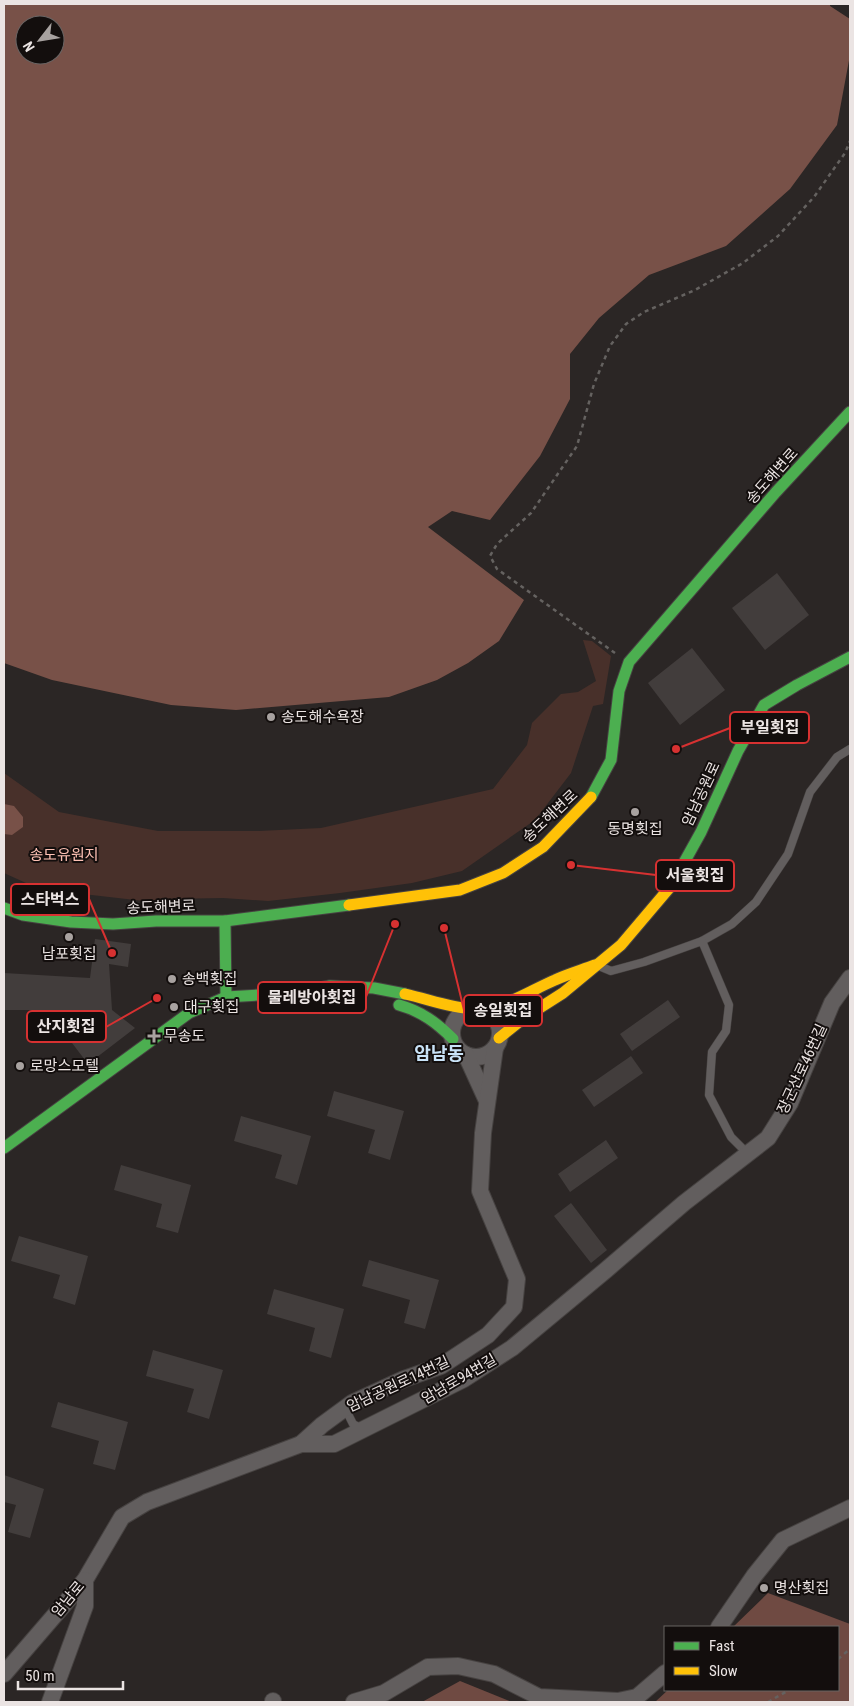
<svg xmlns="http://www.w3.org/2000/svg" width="854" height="1706" viewBox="0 0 854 1706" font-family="'Roboto Condensed','Noto Sans KR',sans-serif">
<rect width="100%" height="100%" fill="#2b2625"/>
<polygon fill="#48302a" points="583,640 592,641 611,656 603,704 593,706 571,773 535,820 462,871 412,883 340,893 268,901 223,898 165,899 144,901 83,894 59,898 4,873 4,773 59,812 158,831 259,831 321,828 493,789 527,745 532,723 561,694 578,692 596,681"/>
<g fill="#6f4a42">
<polygon points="768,1593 850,1624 850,1702 655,1702 668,1690 838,1690 838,1627 733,1627"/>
<polygon points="460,1681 512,1702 422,1702"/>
</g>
<g fill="#785148" fill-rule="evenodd">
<path d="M4,4H830V6L850,19V55L837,125L790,189L726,246L649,275L599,318L570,354V399L540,456L490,520L452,511L428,527L524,600L499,641L468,663L437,680L389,697L236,710L171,705L52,680L4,663ZM25,25H55V55H25Z"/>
<polygon points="4,804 14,806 23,817 23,827 12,835 4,834"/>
</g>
<g fill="#423d3c">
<polygon points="777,573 809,615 765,650 732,608"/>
<polygon points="692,648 725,690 680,725 648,683"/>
<polygon points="95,939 131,944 128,967 109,964 112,1010 135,1028 88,1064 47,1010 4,1010 4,973 90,978"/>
<polygon points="668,1000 680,1017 632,1051 620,1034"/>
<polygon points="631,1056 643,1073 594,1107 582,1090"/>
<polygon points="334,1091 404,1111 390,1160 368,1153 375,1130 327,1116"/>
<polygon points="241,1116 311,1136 297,1185 275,1178 282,1155 234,1141"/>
<polygon points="606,1140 618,1158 570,1192 558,1174"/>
<polygon points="121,1165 191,1185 178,1233 156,1227 162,1204 114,1190"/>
<polygon points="571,1203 607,1250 591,1263 554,1216"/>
<polygon points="19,1236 88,1256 75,1305 53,1298 60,1275 11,1261"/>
<polygon points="369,1260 439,1280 425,1329 404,1323 410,1300 362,1286"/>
<polygon points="274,1289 344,1309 331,1358 309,1351 315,1328 267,1314"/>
<polygon points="153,1350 223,1370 209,1419 187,1412 194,1389 146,1376"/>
<polygon points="58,1402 128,1422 115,1470 93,1464 99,1441 51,1427"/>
<polygon points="4,1475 44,1489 30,1538 8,1532 16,1505 4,1502"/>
</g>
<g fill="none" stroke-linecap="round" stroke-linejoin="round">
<defs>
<g id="lane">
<polyline points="702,941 732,924 756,902 788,854 810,792 837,757 850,749"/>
<polyline points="599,966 611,971 644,962 702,941 729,1005 726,1031 712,1052 709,1095 731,1137 747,1153"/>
<polyline points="351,1407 348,1414 353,1424 362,1429"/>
</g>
<g id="street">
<circle cx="476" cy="1033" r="24"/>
<polyline points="466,1055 487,1101"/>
<polyline points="301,1444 322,1425 352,1403 404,1379 441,1366 488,1335 514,1307 517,1279 480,1191 483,1133 495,1048"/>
<polyline points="719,1627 754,1576 783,1540 850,1508"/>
<polyline points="4,1674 85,1580 122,1517 147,1502 301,1444 334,1444 464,1379 512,1348 606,1270 684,1203 768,1138 790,1103 832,1003 850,978"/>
<polyline points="273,1701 273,1702"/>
<polyline points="50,1702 85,1606 85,1580"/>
<polyline points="354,1702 384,1693 428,1667 458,1666 494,1674 539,1697 618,1701 637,1697 665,1673"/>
</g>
<g id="fast">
<polyline points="591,797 611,760 619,691 629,662 776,492 850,412"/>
<polyline points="681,868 701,832 738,751 764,705 797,685 850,657"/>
<polyline points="4,908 23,915 71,922 113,924 156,921 225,921 349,905"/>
<polyline points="225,921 226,997"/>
<path d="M399,1005C421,1011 437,1023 453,1039"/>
<polyline points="4,1148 189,1013 226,997 294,993 330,986 374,988 405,994"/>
</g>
<g id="slow">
<polyline points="349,905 460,890 503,873 543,847 591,797"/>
<path d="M405,994C428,999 450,1008 473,1009C503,1010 529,991 555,980C568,974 582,970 595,965"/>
<polyline points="499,1038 524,1018 563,993 621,945 671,886 681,868"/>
</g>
</defs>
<use href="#lane" stroke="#464241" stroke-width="9"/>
<use href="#street" stroke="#464241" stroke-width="18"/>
<use href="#fast" stroke="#464241" stroke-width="13"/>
<use href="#slow" stroke="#464241" stroke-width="13"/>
<g stroke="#656260" stroke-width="2.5" stroke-dasharray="4 4" stroke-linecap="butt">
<polyline points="615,653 497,569 490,556 497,544 531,513 577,446 594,384 610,346 626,324 644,312 695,290 743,263 778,236 814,197 845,153 850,141"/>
<polyline points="838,1659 850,1649"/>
<polyline points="768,1702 789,1690"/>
</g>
<use href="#lane" stroke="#625e5e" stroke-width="8"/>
<use href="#street" stroke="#625e5e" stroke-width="16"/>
<use href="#fast" stroke="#4caf50" stroke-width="11"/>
<use href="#slow" stroke="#ffc107" stroke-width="11"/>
</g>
<g fill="#a8a2a0" stroke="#130e0d" stroke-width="2">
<circle cx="271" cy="717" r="5"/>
<circle cx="635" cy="812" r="5"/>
<circle cx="69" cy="937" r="5"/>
<circle cx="172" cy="979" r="5"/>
<circle cx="174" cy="1007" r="5"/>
<path d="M151.5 1028.5h5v5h5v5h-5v5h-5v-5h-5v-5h5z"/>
<circle cx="20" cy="1066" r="5"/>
<circle cx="764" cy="1588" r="5"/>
</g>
<g text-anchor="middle" stroke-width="4" stroke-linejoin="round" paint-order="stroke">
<g font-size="15" fill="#ebe4e3" stroke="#130e0d">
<text transform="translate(772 476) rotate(-48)" y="5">송도해변로</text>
<text transform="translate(701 794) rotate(-65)" y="5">암남공원로</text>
<text transform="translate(550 816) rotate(-43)" y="5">송도해변로</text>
<text transform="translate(161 907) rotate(-2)" y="5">송도해변로</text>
<text transform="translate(802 1069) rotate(-65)" y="5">장군산로46번길</text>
<text transform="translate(459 1379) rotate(-30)" y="5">암남로94번길</text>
<text transform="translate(398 1384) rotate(-25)" y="5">암남공원로14번길</text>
<text transform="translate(68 1599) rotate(-50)" y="5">암남로</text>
</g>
<g font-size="15" fill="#ebe4e3" stroke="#130e0d" text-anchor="start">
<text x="281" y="722">송도해수욕장</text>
<text x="635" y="834" text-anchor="middle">동명횟집</text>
<text x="69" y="959" text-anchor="middle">남포횟집</text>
<text x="182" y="984">송백횟집</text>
<text x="184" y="1012">대구횟집</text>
<text x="164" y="1041">무송도</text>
<text x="30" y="1071">로망스모텔</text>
<text x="774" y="1593">명산횟집</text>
</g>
<g font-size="15" fill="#fec2b5" stroke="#130e0d">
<text x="64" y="860">송도유원지</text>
</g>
<g font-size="18" font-weight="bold" fill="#c9e3f8" stroke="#130e0d">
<text x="439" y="1060">암남동</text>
</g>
</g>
<path fill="none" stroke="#d73131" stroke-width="2" d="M676 749L730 728M571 865L656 875M112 953L89 899M395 924L366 997M444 928L464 1010M157 998L106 1027"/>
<g fill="#d73131" stroke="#130e0d" stroke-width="2">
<circle cx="676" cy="749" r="5"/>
<circle cx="571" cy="865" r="5"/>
<circle cx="112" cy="953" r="5"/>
<circle cx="395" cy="924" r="5"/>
<circle cx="444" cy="928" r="5"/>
<circle cx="157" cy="998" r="5"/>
</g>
<g fill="#130e0d" stroke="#d73131" stroke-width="2">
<rect x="730" y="712" width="79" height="31" rx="5"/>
<rect x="656" y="860" width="78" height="31" rx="5"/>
<rect x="11" y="884" width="78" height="31" rx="5"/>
<rect x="258" y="982" width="108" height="31" rx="5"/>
<rect x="464" y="995" width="78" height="31" rx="5"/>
<rect x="27" y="1011" width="79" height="31" rx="5"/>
</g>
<g font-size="16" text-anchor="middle" font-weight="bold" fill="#ebe4e3">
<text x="770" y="733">부일횟집</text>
<text x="695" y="881">서울횟집</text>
<text x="50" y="905">스타벅스</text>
<text x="312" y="1003">물레방아횟집</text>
<text x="503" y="1016">송일횟집</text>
<text x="66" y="1032">산지횟집</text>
</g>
<rect width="854" height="1706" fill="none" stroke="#ebe4e3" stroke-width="10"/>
<rect x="664" y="1626" width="175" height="65" fill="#130e0d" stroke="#696463"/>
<rect x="674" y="1642" width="25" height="8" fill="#4caf50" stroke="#696463"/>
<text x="709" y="1651" font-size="15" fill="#ebe4e3">Fast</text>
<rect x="674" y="1667" width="25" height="8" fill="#ffc107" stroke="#696463"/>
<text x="709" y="1676" font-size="15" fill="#ebe4e3">Slow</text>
<g transform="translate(40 40) rotate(239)"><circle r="24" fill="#130e0d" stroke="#696463"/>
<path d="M0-4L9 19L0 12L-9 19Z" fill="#a8a2a0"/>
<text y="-8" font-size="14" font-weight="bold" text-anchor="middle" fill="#ebe4e3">N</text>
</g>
<path d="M18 1681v8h105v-8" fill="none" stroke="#ebe4e3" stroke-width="2.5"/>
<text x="25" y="1681" font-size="15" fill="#ebe4e3" stroke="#130e0d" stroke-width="4" paint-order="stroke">50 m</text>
</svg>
